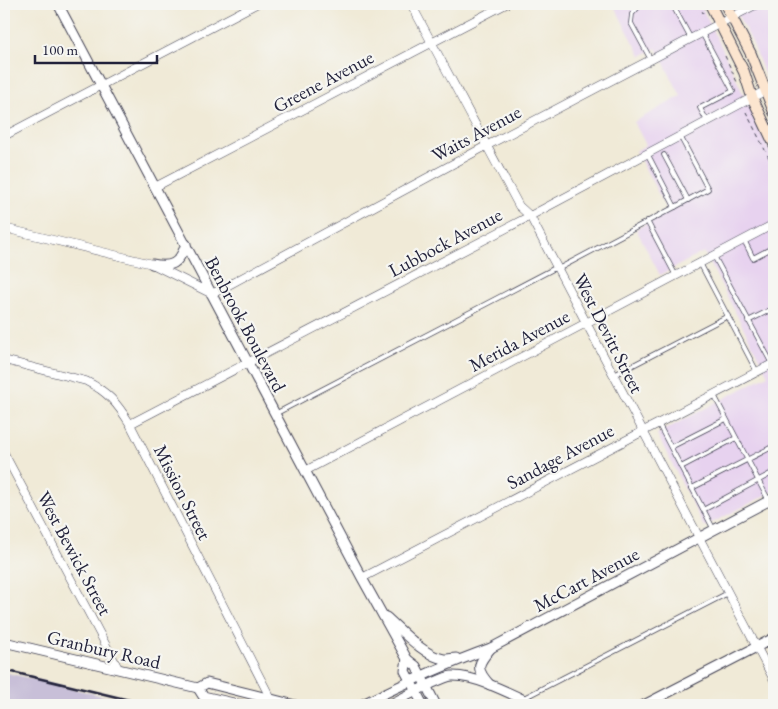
<svg xmlns="http://www.w3.org/2000/svg" width="778" height="709" viewBox="0 0 778 709" font-family="'EB Garamond',serif">
<rect width="100%" height="100%" fill="#f6f6f2"/>
<filter id="ink" filterUnits="userSpaceOnUse"><feTurbulence type="fractalNoise" baseFrequency=".02" numOctaves="2"/><feDisplacementMap in="SourceGraphic" scale="10" xChannelSelector="R" yChannelSelector="G"/><feConvolveMatrix kernelMatrix="1 2 1 2 8 2 1 2 1" color-interpolation-filters="sRGB"/></filter>
<filter id="wash" filterUnits="userSpaceOnUse"><feTurbulence type="fractalNoise" baseFrequency=".0096" numOctaves="4" result="noise"/><feDisplacementMap in="SourceGraphic" scale="20" xChannelSelector="R" yChannelSelector="G"/><feGaussianBlur stdDeviation="1.12" result="paint"/><feColorMatrix in="noise" values="0 0 0 0 0 0 0 0 0 0 0 0 0 0 0 0 0 1.4 0 .05"/><feComposite in="paint" operator="in"/></filter>
<g filter="url(#wash)">
<rect width="100%" height="100%" fill="#f0ead7"/>
<g fill="#e7d2ef">
<polygon points="613,4 700,4 722,48 774,161 774,491 704,527 657,434 768,375 704,252 660,275 636,229 668,212 636,151 646,145 634,122 681,96 656,48 641,56"/>
<polygon points="732,4 774,4 774,100 753,44"/>
</g>
<polygon fill="#c8bfd8" points="4,672 112,698 142,705 4,705"/>
</g>
<g filter="url(#ink)">
<g fill="none" stroke-linecap="round" stroke-linejoin="round">
<defs>
<g id="service">
<polyline points="641,4 632,14 631,23 651,60"/>
<polyline points="672,4 691,39"/>
<polyline points="702,33 733,91 700,108 707,121"/>
<polyline points="647,153 675,207 708,189 680,136"/>
<polyline points="664,155 688,200"/>
<polyline points="647,221 676,276"/>
<polyline points="744,240 753,258 774,247"/>
<polyline points="714,256 772,364"/>
<polyline points="700,263 757,372"/>
<polyline points="558,269 675,207"/>
<polyline points="748,321 774,308"/>
<polyline points="614,375 728,316"/>
<polyline points="714,395 769,501"/>
<polyline points="275,414 557,267"/>
<polyline points="658,423 714,530"/>
<polyline points="671,447 726,419"/>
<polyline points="681,467 736,438"/>
<polyline points="692,488 774,446"/>
<polyline points="703,510 774,472"/>
<polyline points="510,705 728,593"/>
</g>
<g id="minor">
<polyline points="411,4 519,206 530,216 774,680"/>
<polyline points="4,136 256,4"/>
<polyline points="155,187 506,4"/>
<polyline points="4,228 152,264 212,294 486,146 757,4"/>
<path d="M4,360L86,381C108,392 117,403 130,424L274,705"/>
<polyline points="130,424 530,216 774,86"/>
<polyline points="4,453 118,668"/>
<polyline points="305,471 774,224"/>
<polyline points="362,578 774,363"/>
</g>
<g id="tertiary">
<polyline points="58,4 362,578 407,659 416,666 436,705"/>
<path d="M152,264C172,268 179,264 186,244"/>
<path d="M386,617C400,629 425,657 444,659C448,659 453,658 456,658"/>
<polyline points="4,642 198,688 207,683 295,705"/>
<polyline points="407,659 405,671 423,705"/>
<path d="M490,685C475,668 477,665 491,648"/>
<polyline points="198,688 203,696 242,705"/>
<path d="M361,705C403,684 446,664 491,648L774,498"/>
<path d="M389,705C401,699 441,677 452,676C476,675 513,695 535,705"/>
<polyline points="644,705 774,638"/>
</g>
<g id="secondary">
<polyline points="710,4 744,72 752,97 774,144"/>
<polyline points="725,4 751,54 774,112"/>
</g>
</defs>
<use href="#service" stroke="#414052" stroke-width="5.5"/>
<use href="#minor" stroke="#414052" stroke-width="9"/>
<use href="#tertiary" stroke="#414052" stroke-width="11"/>
<use href="#secondary" stroke="#414052" stroke-width="12"/>
<g stroke="#414052" stroke-width="1" stroke-dasharray="4 4" stroke-linecap="butt">
<polyline points="699,4 703,13"/>
<polyline points="725,56 737,82"/>
<polyline points="746,112 774,168"/>
</g>
<use href="#service" stroke="#fff" stroke-width="4"/>
<use href="#minor" stroke="#fff" stroke-width="8"/>
<use href="#tertiary" stroke="#fff" stroke-width="9"/>
<use href="#secondary" stroke="#fce5cf" stroke-width="10"/>
<polyline stroke="#22223b" stroke-width="2.5" points="4,670 150,705"/>
</g>
</g>
<g text-anchor="middle" stroke-width="4.5" stroke-linejoin="round" paint-order="stroke">
<g font-size="19" fill="#22223b" stroke="#f6f6f2">
<text transform="translate(323 81) rotate(-28)" y="7">Greene Avenue</text>
<text transform="translate(476 133) rotate(-28)" y="7">Waits Avenue</text>
<text transform="translate(445 242) rotate(-28)" y="7">Lubbock Avenue</text>
<text transform="translate(246 324) rotate(62)" y="7">Benbrook Boulevard</text>
<text transform="translate(609 333) rotate(63)" y="7">West Devitt Street</text>
<text transform="translate(519 340) rotate(-28)" y="7">Merida Avenue</text>
<text transform="translate(560 456) rotate(-28)" y="7">Sandage Avenue</text>
<text transform="translate(183 492) rotate(63)" y="7">Mission Street</text>
<text transform="translate(75 553) rotate(62)" y="7">West Bewick Street</text>
<text transform="translate(586 579) rotate(-28)" y="7">McCart Avenue</text>
<text transform="translate(104 649) rotate(13)" y="7">Granbury Road</text>
</g>
</g>
<rect width="778" height="709" fill="none" stroke="#f6f6f2" stroke-width="20"/>
<path d="M35 55v8h122v-8" fill="none" stroke="#22223b" stroke-width="2.5"/>
<text x="42" y="55" font-size="15" fill="#22223b" stroke="#f6f6f2" stroke-width="4" paint-order="stroke">100 m</text>
</svg>
